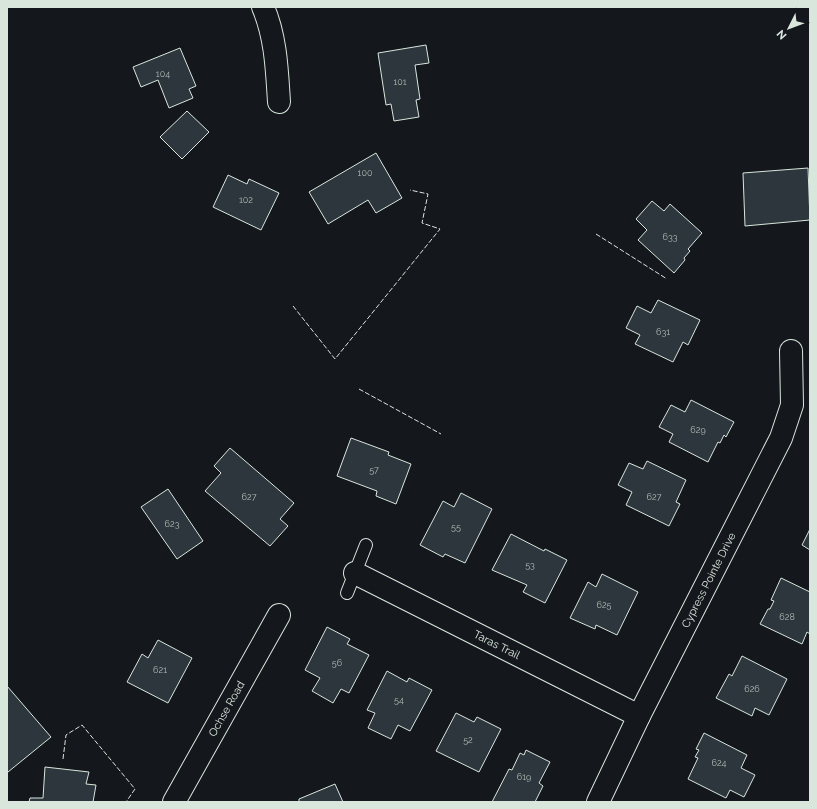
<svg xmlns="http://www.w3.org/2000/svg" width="817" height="809" viewBox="0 0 817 809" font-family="Raleway,sans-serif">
<rect width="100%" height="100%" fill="#14181c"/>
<g fill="#2c363c" stroke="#d8e6dc">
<polygon points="426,45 429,63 415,65 420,99 416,100 419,117 394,121 391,104 386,105 378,53"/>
<polygon points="180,48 196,86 189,89 193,98 169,108 158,80 141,87 133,67"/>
<polygon points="187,111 209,132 182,159 160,137"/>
<polygon points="376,153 402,198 376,213 368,200 328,224 309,192"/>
<polygon points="808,168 810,220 745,226 743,173"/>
<polygon points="228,175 247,184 249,179 279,193 261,230 213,207"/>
<polygon points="652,201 664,211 670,204 702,233 688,249 690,251 684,258 685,260 674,273 638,240 647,230 636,219"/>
<polygon points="658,300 700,320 688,345 683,342 673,362 635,344 640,335 626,328 637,306 651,313"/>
<polygon points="691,400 734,422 726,437 724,435 720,443 718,442 708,462 669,442 673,434 659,427 671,405 685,412"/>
<polygon points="351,438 389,452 388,455 411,464 396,504 376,496 377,491 337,476"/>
<polygon points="230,448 294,503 280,519 288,526 270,546 205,491 221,473 214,466"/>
<polygon points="647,461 686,480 676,502 680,504 669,526 626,505 632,492 618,485 629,463 643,469"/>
<polygon points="168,489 203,541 177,559 141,507"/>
<polygon points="461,493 492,509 465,563 445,554 443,557 420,545 443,501 454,507"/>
<polygon points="810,529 810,550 802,545"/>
<polygon points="511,534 544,551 545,549 567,560 545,603 523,592 527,585 492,570"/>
<polygon points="602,574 638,592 617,635 596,625 595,629 570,618 588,582 596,587"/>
<polygon points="781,578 810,592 810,634 807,632 802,644 760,624 768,609 770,609 774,601 771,600"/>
<polygon points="327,627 350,639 347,644 369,655 349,693 341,689 333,703 312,691 320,678 305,670"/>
<polygon points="158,640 192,658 168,703 127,682 142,654 148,658"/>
<polygon points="742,656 787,679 769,715 755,708 752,716 716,698 729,674 732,676"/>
<polygon points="387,671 407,682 409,678 432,690 410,731 398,725 391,739 368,728 375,713 367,710"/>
<polygon points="7,686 51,737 8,772 7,771"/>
<polygon points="456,713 474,722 477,717 501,729 479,772 436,751"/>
<polygon points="704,733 747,755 741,768 755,775 744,797 730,790 726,798 688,779 698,758 695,757 699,750 696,749"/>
<polygon points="526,750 550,762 539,783 543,786 535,802 492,802 509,769 512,770 520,753 524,755"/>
<polygon points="45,767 89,772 86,784 96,785 93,802 29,802 30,798 43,798"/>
<polygon points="335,784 343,802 299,802 299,799"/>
</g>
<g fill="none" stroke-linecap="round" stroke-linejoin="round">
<defs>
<polyline id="service" points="347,593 366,545"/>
<g id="minor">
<path d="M263,7C276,37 277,71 279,102"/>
<path id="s1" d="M355,573L639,716"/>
<path id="s2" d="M174,802L279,615"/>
<path id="s3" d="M598,802L639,716L781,438L792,405L791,351"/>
</g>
</defs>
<use href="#service" stroke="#d8e6dc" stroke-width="14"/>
<use href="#minor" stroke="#d8e6dc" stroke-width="24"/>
<use href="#service" stroke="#14181c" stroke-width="12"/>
<use href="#minor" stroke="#14181c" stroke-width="22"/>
<g stroke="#d8e6dc" stroke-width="1" stroke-dasharray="5 2" stroke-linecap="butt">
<polyline points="596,234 667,279"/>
<polyline points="293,306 335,359 440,229 422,223 428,194 410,190"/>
<polyline points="359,389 441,434"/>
<polyline points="63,759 66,735 82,725 135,789 126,802"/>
</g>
</g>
<g text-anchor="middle" stroke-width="3" stroke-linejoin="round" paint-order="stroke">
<g font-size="9" fill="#adbab4">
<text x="163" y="77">104</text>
<text x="400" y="85">101</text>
<text x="365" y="176">100</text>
<text x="246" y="203">102</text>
<text x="670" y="240">633</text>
<text x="663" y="335">631</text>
<text x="698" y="433">629</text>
<text x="374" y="473">57</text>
<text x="249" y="500">627</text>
<text x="654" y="500">627</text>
<text x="172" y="527">623</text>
<text x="456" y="530">55</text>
<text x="530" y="568">53</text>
<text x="604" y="608">625</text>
<text x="787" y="620">628</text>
<text x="337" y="666">56</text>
<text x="160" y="673">621</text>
<text x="752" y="692">626</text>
<text x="399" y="703">54</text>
<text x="468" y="743">52</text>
<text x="719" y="766">624</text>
<text x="524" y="780">619</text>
</g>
<g font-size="11" fill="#d8e6dc" stroke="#14181c">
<text dy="4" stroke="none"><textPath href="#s3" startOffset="248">Cypress Pointe Drive</textPath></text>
<text dy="4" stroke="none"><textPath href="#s1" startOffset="159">Taras Trail</textPath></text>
<text dy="4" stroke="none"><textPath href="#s2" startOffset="107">Ochse Road</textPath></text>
</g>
</g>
<rect width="817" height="809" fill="none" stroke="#d8e6dc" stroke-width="16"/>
<g transform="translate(789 28) rotate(228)" stroke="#14181c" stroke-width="3" paint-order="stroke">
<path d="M0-3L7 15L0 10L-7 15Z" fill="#d8e6dc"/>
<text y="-6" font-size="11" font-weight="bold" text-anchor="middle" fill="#d8e6dc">N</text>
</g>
</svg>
